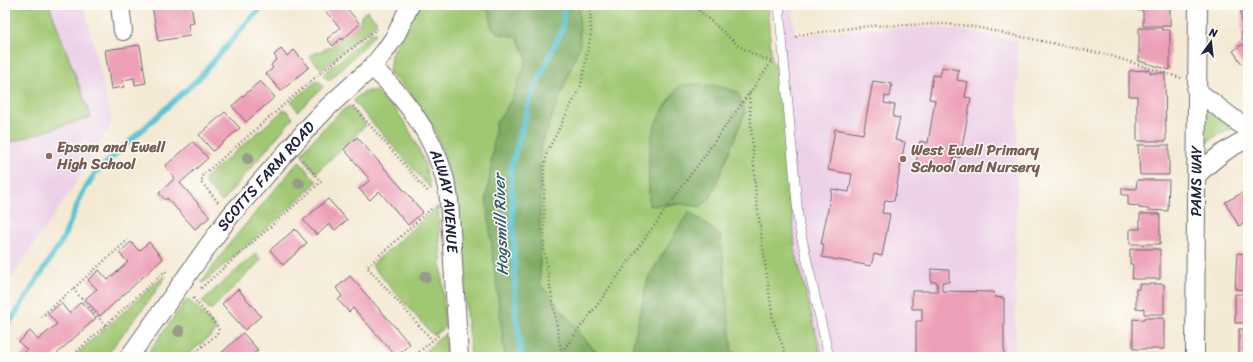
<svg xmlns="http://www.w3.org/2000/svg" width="1253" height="362" viewBox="0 0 1253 362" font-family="Sriracha,sans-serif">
<rect width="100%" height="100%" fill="#fdfcf7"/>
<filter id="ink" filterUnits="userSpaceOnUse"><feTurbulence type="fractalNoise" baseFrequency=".025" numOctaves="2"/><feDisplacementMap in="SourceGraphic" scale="8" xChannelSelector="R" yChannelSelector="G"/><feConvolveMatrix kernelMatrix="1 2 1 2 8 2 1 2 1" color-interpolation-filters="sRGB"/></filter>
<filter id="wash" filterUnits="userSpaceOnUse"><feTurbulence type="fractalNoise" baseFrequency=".012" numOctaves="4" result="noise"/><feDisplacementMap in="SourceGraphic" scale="16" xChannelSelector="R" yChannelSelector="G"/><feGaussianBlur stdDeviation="0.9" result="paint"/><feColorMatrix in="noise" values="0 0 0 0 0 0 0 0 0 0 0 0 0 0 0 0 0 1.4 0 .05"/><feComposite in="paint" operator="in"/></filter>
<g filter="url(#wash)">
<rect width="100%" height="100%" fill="#f4e9d3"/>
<g fill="#edd1e9">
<polygon points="5,5 84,5 112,122 72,189 5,287"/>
<polygon points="776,5 792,5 795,36 852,30 925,27 953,29 1018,41 1015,357 822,357 795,250"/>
</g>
<g fill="#a0c873" stroke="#617557">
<polygon points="5,5 49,5 91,117 5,144"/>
<polygon points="418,5 767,5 772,62 781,68 795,250 822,357 471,357 451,176 432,124 406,90 389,73 391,55"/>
<polygon points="367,11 376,20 376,24 322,70 309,56 333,46 341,38 342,39 360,24 361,16"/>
<polygon points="372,32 375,32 375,34 363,48 329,81 323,75"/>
<polygon points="318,80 320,82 323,87 298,111 291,102"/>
<path d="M368,91C373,91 376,91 380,94C399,107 418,144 425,165C427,173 429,181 431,189L354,102C356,96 362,93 368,91Z"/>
<path d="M350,106L366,125L316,173L302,156V154C309,143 339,110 350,106Z"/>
<polygon points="1203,106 1232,129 1216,136 1204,145"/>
<polygon points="285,109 293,118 222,202 205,183 206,177"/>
<polygon points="299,161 317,182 281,216 203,283 202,282 229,244"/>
<polygon points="438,206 445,327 434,335 430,332 372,266 374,263"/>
<polygon points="256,253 261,260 212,309 208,308 202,301"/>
<polygon points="164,276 165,276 165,278 142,310 105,357 73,357"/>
<polygon points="187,299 200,310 216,328 215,332 185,357 145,357"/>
<polygon points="445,335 447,357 418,357 440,338"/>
</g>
<g fill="#80ac65" stroke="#516750">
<path d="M481,5H579L580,44L540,149V284L594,350L604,357H505L486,197L489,182L496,122C509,110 521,77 527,59L517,37L499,34L491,27L490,13Z"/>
<path d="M700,84L717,86L738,92L745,113L711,197L700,207L681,204L649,206C649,183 647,158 652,134C655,120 671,97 680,85Z"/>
<polygon points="689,211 721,236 732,352 775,357 630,357 648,278"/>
</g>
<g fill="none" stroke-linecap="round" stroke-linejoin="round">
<g stroke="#58c4d2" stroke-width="5.5">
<polyline points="5,327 10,322 63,239 81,196 95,173 199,78 250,19 265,5"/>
<polyline points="522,357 516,315 511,167 531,97 563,27 563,5"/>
</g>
</g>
<g id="blocks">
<g fill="#ed9fb7">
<polygon points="152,5 191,5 194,23 188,24 190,36 158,41"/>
<polygon points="320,5 344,5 360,24 342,40 341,38 333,46 327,39 340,28"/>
<polygon points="1137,5 1170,5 1170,26 1143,26 1143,11 1137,10"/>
<polygon points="1241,11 1248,11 1248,40 1242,40"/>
<polygon points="1139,28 1162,28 1162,30 1170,30 1170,70 1139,61"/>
<polygon points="140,45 146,83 135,85 134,78 123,80 124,87 111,89 105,50"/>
<polygon points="1241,45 1248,45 1248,67 1244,62 1242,64 1233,51"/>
<polygon points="281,49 287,56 294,50 309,67 281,91 266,74 273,68 271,65 277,59 274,55"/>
<polygon points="942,67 959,70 957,80 968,82 965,97 971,98 960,158 954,156 951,171 932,168 931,172 915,170 920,141 928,143 935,100 929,99 933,75 940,76"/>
<polygon points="1150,70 1150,73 1165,73 1166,141 1137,141 1137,96 1129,96 1129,71"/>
<polygon points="260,81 275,97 246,122 232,106"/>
<polygon points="873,81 892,84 890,97 885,96 884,103 895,105 893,117 900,118 895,140 905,142 894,201 885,200 882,213 890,214 882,256 874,254 871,266 822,257 824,244 821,244 832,189 849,192 852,174 828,170 835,129 863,134"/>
<polygon points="225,112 240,128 213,151 199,135"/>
<polygon points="357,137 423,212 408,225 379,191 370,200 359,189 370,180 344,149"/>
<polygon points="193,142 208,158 180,183 210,217 195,229 167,198 165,200 159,193 175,178 165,166"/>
<polygon points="1138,145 1169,145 1169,175 1140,175"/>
<polygon points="1137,180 1169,180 1168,211 1148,210 1148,209 1139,208 1139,206 1128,205 1128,195 1122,195 1122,188 1136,189"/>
<polygon points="1248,190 1248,221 1239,226 1225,202"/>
<polygon points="328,199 347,220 335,230 329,224 317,235 303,220"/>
<polygon points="1140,214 1160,214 1160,244 1130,244 1130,229 1140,229"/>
<polygon points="295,229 307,243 283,265 270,250"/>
<polygon points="131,242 139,251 149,242 163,259 100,316 85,299 97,289 88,280 99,270 108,280 128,262 119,253"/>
<polygon points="1130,249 1160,249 1160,279 1132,279 1133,264 1130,264"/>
<polygon points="1237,253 1248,254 1248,290 1235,289"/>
<polygon points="931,269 949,270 949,282 942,282 942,291 994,292 995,297 1004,298 1004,357 916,357 916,321 922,321 922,309 912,309 912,291 937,291 937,282 931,282"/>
<polygon points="350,276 410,344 396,356 353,308 349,312 338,300 342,296 336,288"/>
<polygon points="1139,284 1164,284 1164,314 1144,314 1144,309 1136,308 1136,289 1139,289"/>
<polygon points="238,289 261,316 245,330 222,304"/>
<rect x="1235" y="294" width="13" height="29"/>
<polygon points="81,302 96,318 53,357 20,357 27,350 19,342 30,331 38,340 57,324 48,314 61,303 69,313"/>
<polygon points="1144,318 1164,318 1164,349 1133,349 1133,319 1144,320"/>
<rect x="1239" y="329" width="9" height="28"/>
<polygon points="243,333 258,350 250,357 217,357"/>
<rect x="1127" y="354" width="33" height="3"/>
</g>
</g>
</g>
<g filter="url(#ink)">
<use href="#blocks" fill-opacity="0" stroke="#6c6870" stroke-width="1"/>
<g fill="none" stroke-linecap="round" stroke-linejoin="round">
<defs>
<polyline id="service" points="779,5 799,226 829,357"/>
<g id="minor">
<polyline points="120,5 123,31"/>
<path id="s1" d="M372,67C411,102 441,147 449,199L459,357"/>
<polyline points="1196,90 1248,130"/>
<path d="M1197,175C1213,160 1228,147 1248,139"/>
<path id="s2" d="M129,357L208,246L230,216L307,129L328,107L372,67L385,51L396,35L410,5"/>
<path id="s3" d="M1195,357C1196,240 1196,122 1198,5"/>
</g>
</defs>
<use href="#service" stroke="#6c6870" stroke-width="10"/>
<use href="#minor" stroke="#6c6870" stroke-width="20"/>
<g stroke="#6c6870" stroke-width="2.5" stroke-dasharray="1 3" stroke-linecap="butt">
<polyline points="693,5 739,46 755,55 772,62"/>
<polyline points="796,37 798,35 868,26 945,24 970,26 1108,55 1181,78"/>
<polyline points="749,94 756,197 773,320 787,357"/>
<polyline points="353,106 429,193"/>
<polyline points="218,202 202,183 202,176 318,75 377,29"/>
<polyline points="431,209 367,267 432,340"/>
<polyline points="201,288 321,182 302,160"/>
<polyline points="73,289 106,326"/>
<polyline points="41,317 128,240"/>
<polyline points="562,352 595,308 771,63"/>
<polyline points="71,357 165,271 168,274"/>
<polyline points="190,357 216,335 219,330 217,326 193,298"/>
<polyline points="413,357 440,334"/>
<polyline points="562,357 544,250 544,168 547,152 581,86 591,33 590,5"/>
</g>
<use href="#service" stroke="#fff" stroke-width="9"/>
<use href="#minor" stroke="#fff" stroke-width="18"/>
</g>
<g fill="#999b8a">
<circle cx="248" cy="158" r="6"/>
<circle cx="299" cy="183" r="6"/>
<circle cx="425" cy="277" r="6"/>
<circle cx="179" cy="331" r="6"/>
</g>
</g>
<g fill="#8d6e63" stroke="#fdfcf7" stroke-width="1.5">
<circle cx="49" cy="156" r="4"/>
<circle cx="903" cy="159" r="4"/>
</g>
<g text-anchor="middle" stroke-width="3" stroke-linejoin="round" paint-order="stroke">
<g font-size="15" font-weight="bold" fill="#785e54" stroke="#fdfcf7" text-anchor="start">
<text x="57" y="152">Epsom and Ewell<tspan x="57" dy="17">High School</tspan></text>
<text x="911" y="155">West Ewell Primary<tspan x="911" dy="17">School and Nursery</tspan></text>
</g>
<g font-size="15" fill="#22223b" stroke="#fdfcf7">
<text dy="5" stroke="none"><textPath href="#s2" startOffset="227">SCOTTS FARM ROAD</textPath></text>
<text dy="5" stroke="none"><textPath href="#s3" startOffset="176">PAMS WAY</textPath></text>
<text dy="5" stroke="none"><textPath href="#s1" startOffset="157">ALWAY AVENUE</textPath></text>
</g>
<g font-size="16" font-style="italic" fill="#355b70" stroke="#fdfcf7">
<text transform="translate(500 225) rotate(-92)" y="6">Hogsmill River</text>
</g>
</g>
<rect width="1253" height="362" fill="none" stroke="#fdfcf7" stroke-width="20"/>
<g transform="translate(1211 42) rotate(15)" stroke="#fdfcf7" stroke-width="3" paint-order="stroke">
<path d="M0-3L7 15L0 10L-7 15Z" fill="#22223b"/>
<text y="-6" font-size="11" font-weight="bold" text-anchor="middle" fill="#22223b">N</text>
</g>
</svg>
